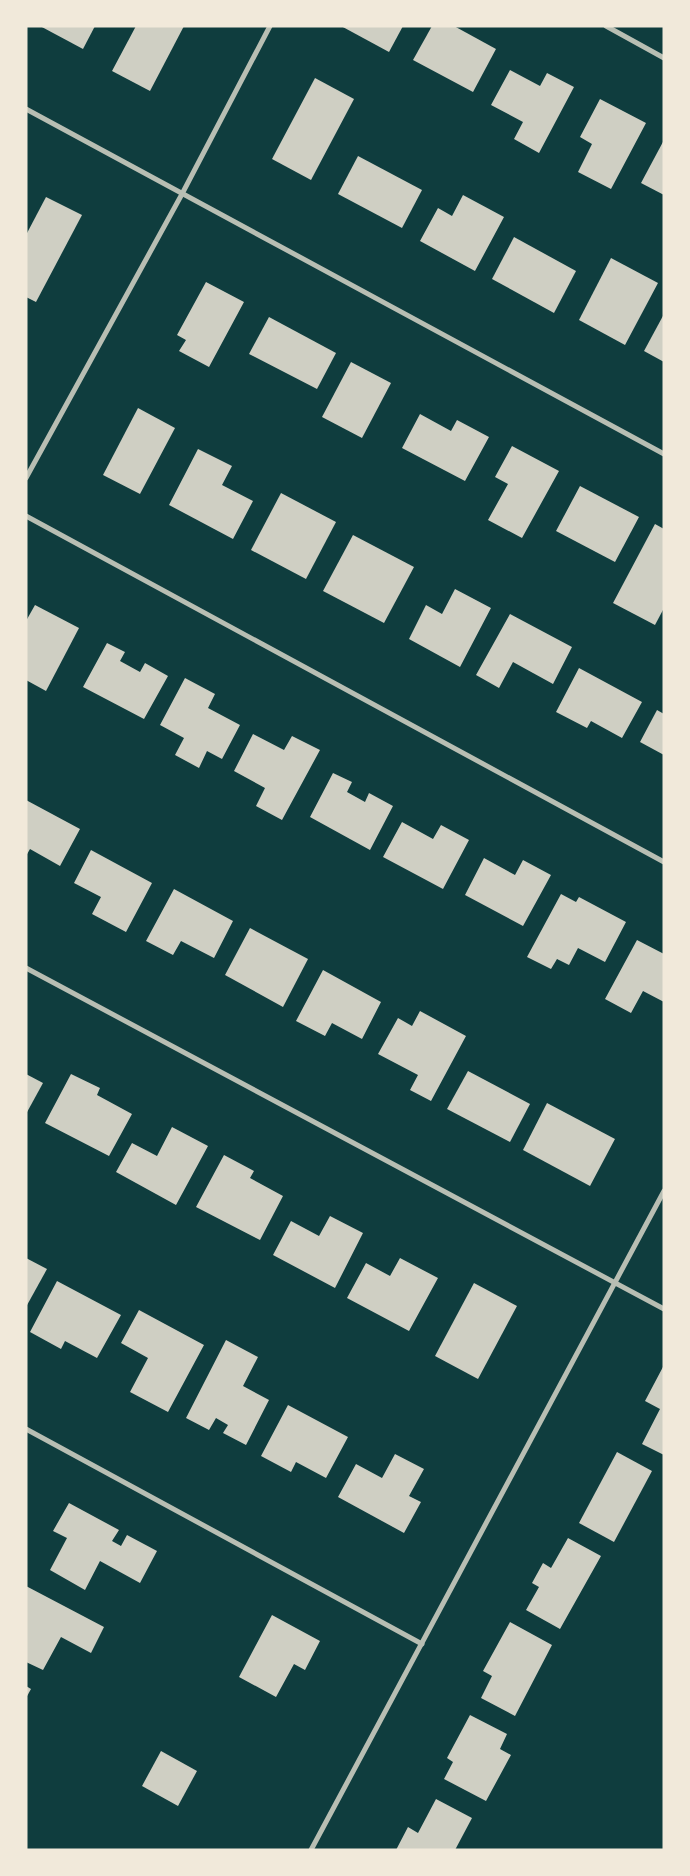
<svg xmlns="http://www.w3.org/2000/svg" width="690" height="1876" viewBox="0 0 690 1876" font-family="'Crimson Pro',serif">
<rect width="100%" height="100%" fill="#0f3d3e"/>
<g fill="#cfcfc3">
<polygon points="40,26 95,26 83,49"/>
<polygon points="136,26 184,26 150,91 112,71"/>
<polygon points="341,26 403,26 389,52"/>
<polygon points="432,26 454,26 496,49 473,92 413,60"/>
<polygon points="510,70 540,86 547,73 574,87 539,153 514,139 523,122 491,105"/>
<polygon points="315,78 354,99 311,180 272,159"/>
<polygon points="600,99 646,123 611,189 578,172 592,144 580,137"/>
<polygon points="664,140 664,195 641,183"/>
<polygon points="358,156 422,190 402,228 338,194"/>
<polygon points="463,195 504,217 475,271 420,241 438,208 452,216"/>
<polygon points="46,197 82,215 36,302 26,297 26,235"/>
<polygon points="514,237 576,271 554,313 492,279"/>
<polygon points="611,258 658,283 625,345 579,320"/>
<polygon points="206,282 244,302 209,367 179,351 186,340 177,335"/>
<polygon points="664,314 664,362 644,351"/>
<polygon points="269,317 336,353 317,389 249,354"/>
<polygon points="351,362 391,383 362,438 322,417"/>
<polygon points="138,408 175,428 140,494 103,475"/>
<polygon points="420,414 451,431 457,420 489,437 465,481 402,448"/>
<polygon points="512,446 559,471 522,538 488,520 508,484 495,477"/>
<polygon points="198,449 232,466 222,485 253,501 233,539 169,505"/>
<polygon points="580,486 639,517 615,562 556,531"/>
<polygon points="281,493 336,522 306,579 251,550"/>
<polygon points="655,524 664,529 664,608 655,625 613,603"/>
<polygon points="353,535 414,567 384,623 323,591"/>
<polygon points="455,589 491,608 460,667 409,639 426,605 442,614"/>
<polygon points="35,605 79,628 46,691 26,680 26,621"/>
<polygon points="510,614 572,647 553,684 513,662 499,688 476,675"/>
<polygon points="107,643 125,652 120,661 140,672 145,663 168,676 144,719 83,687"/>
<polygon points="579,668 642,702 622,738 591,721 587,728 556,712"/>
<polygon points="185,678 215,694 208,708 240,725 222,759 207,751 199,768 175,755 184,738 160,725"/>
<polygon points="657,710 664,714 664,755 640,742"/>
<polygon points="253,734 284,750 292,736 320,750 282,820 256,806 265,788 234,771"/>
<polygon points="333,773 352,782 347,792 365,802 369,793 393,806 370,850 310,817"/>
<polygon points="26,800 80,829 60,866 30,849 26,856"/>
<polygon points="402,822 433,839 441,825 469,840 443,889 383,857"/>
<polygon points="91,850 152,883 126,932 92,914 101,897 74,883"/>
<polygon points="484,858 515,875 523,860 551,875 523,926 465,895"/>
<polygon points="174,889 233,921 214,958 181,941 173,955 146,941"/>
<polygon points="561,894 576,902 579,897 626,922 605,962 578,948 569,965 557,959 551,969 527,957"/>
<polygon points="250,928 308,959 283,1007 225,975"/>
<polygon points="637,940 664,954 664,1002 643,991 631,1013 605,999"/>
<polygon points="323,970 381,1002 362,1039 332,1023 325,1036 296,1021"/>
<polygon points="420,1011 466,1036 431,1101 410,1090 418,1075 378,1054 398,1018 412,1026"/>
<polygon points="468,1071 530,1104 510,1142 447,1109"/>
<polygon points="26,1074 43,1083 26,1114"/>
<polygon points="71,1074 100,1088 97,1095 132,1114 109,1156 45,1123"/>
<polygon points="547,1103 615,1139 590,1186 523,1150"/>
<polygon points="172,1127 208,1146 176,1205 116,1172 132,1143 157,1156"/>
<polygon points="224,1155 254,1171 250,1178 283,1196 260,1240 196,1207"/>
<polygon points="330,1216 363,1233 335,1288 273,1255 291,1221 319,1236"/>
<polygon points="26,1258 47,1269 26,1307"/>
<polygon points="400,1258 438,1278 409,1331 347,1298 366,1263 390,1276"/>
<polygon points="57,1281 121,1315 97,1358 65,1341 61,1349 30,1332"/>
<polygon points="474,1283 517,1306 478,1379 435,1356"/>
<polygon points="139,1310 204,1345 168,1412 130,1392 148,1358 121,1343"/>
<polygon points="226,1340 258,1357 243,1386 269,1400 246,1445 223,1433 228,1425 216,1418 209,1430 186,1418"/>
<polygon points="664,1365 664,1455 642,1444 660,1409 645,1401"/>
<polygon points="288,1405 348,1437 326,1478 296,1462 291,1472 261,1456"/>
<polygon points="617,1452 652,1471 614,1542 579,1523"/>
<polygon points="395,1454 424,1469 409,1496 421,1502 404,1533 338,1497 356,1464 382,1478"/>
<polygon points="69,1503 119,1530 112,1541 121,1546 127,1535 157,1551 140,1583 100,1561 85,1590 50,1570 67,1538 53,1531"/>
<polygon points="568,1538 601,1556 560,1629 526,1610 539,1587 532,1583 543,1563 551,1568"/>
<polygon points="26,1586 104,1627 91,1653 61,1637 43,1670 26,1662"/>
<polygon points="272,1615 320,1641 305,1670 294,1664 276,1697 239,1677"/>
<polygon points="510,1622 552,1645 515,1716 481,1698 492,1676 483,1671"/>
<polygon points="26,1686 31,1689 26,1698"/>
<polygon points="470,1715 507,1734 500,1749 511,1755 486,1801 444,1779 453,1762 447,1758"/>
<polygon points="161,1751 197,1771 178,1806 142,1786"/>
<polygon points="436,1799 472,1818 455,1850 396,1850 408,1827 418,1833"/>
</g>
<g fill="none" stroke-linecap="round" stroke-linejoin="round">
<g stroke="#b8beb3" stroke-width="5">
<polyline points="606,26 664,58"/>
<polyline points="26,109 664,454"/>
<polyline points="26,478 182,194 270,26"/>
<polyline points="26,516 664,862"/>
<polyline points="26,968 664,1309"/>
<polyline points="26,1429 422,1644"/>
<polyline points="311,1850 664,1191"/>
</g>
</g>
<rect width="690" height="1876" fill="none" stroke="#f1e9da" stroke-width="55"/>
</svg>
